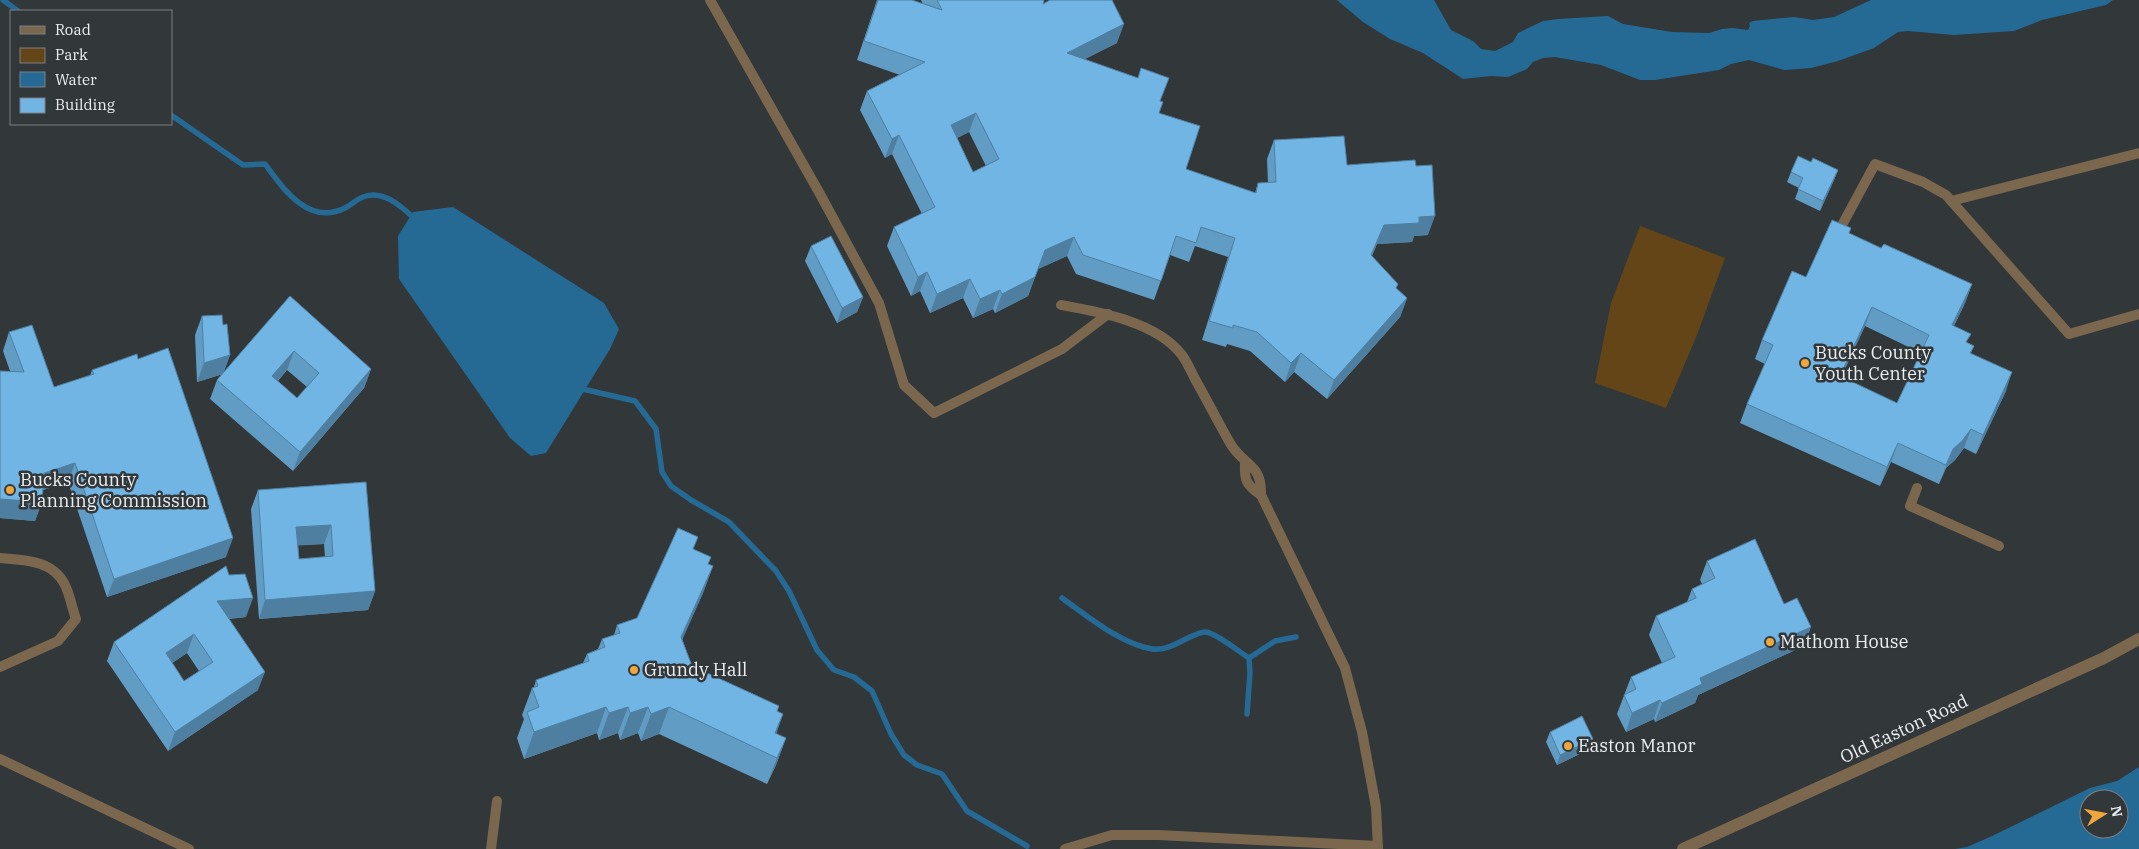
<svg xmlns="http://www.w3.org/2000/svg" width="2139" height="849" viewBox="0 0 2139 849" font-family="'IBM Plex Serif',serif">
<rect width="100%" height="100%" fill="#32373a"/>
<polygon fill="#644518" points="1640,226 1725,258 1697,335 1666,408 1595,383 1611,303"/>
<g fill="#246a95" fill-rule="evenodd">
<polygon points="1337,0 1434,0 1451,30 1473,41 1481,49 1495,51 1513,42 1518,33 1543,21 1558,19 1608,16 1623,24 1672,32 1709,33 1722,29 1733,28 1748,30 1750,26 1749,23 1753,21 1794,17 1813,20 1834,17 1871,0 2113,0 2106,5 2042,20 2014,31 1954,35 1908,31 1898,32 1874,48 1838,61 1811,68 1784,70 1749,60 1731,64 1719,70 1655,80 1640,80 1601,65 1555,57 1543,58 1533,62 1527,69 1508,77 1491,76 1463,79 1423,53 1390,39 1363,22"/>
<polygon points="453,207 604,303 619,329 610,349 546,453 531,456 510,438 399,279 398,236 413,212"/>
<path d="M2139,767V849H1955L1967,847L1990,837L2090,788L2117,781ZM2089,799H2119V829H2089Z"/>
</g>
<g fill="none" stroke-linecap="round" stroke-linejoin="round">
<g stroke="#246a95" stroke-width="5.5">
<polyline points="3,0 18,11"/>
<path d="M171,115L243,165L265,164C284,190 309,226 345,208C354,203 361,195 373,195C390,195 404,209 416,220"/>
<polyline points="578,388 635,401 656,429 662,472 671,486 691,500 729,522 776,571 789,591 817,650 834,670 854,677 872,691 891,734 904,755 917,765 942,774 967,811 1027,846"/>
<path d="M1062,598C1087,616 1121,644 1152,649C1172,652 1193,631 1206,632C1218,634 1239,652 1249,658"/>
<polyline points="1247,714 1250,673 1249,658 1275,641 1296,637"/>
</g>
<g stroke="#7a674e" stroke-width="10">
<polyline points="710,0 820,194 879,303 904,385 934,413 1062,349 1108,314"/>
<polyline points="1951,201 2139,153"/>
<polyline points="1841,227 1875,164 1923,182 1946,195 2069,334 2139,314"/>
<path d="M1061,305C1100,312 1157,322 1182,355C1187,362 1191,371 1195,379C1207,400 1218,422 1230,443C1244,467 1262,463 1261,495L1345,668L1362,732L1376,807L1378,849"/>
<path d="M1245,462C1244,480 1246,485 1261,495"/>
<polyline points="1917,488 1910,506 1999,546"/>
<path d="M0,558C24,560 53,560 65,585C70,595 72,608 76,619L58,641L0,667"/>
<polyline points="0,759 189,849"/>
<polyline points="491,849 497,801"/>
<polyline points="1065,849 1112,835 1158,835 1378,846"/>
</g>
<polyline stroke="#7a674e" stroke-width="12" points="1683,849 2104,658 2139,639"/>
</g>
<g fill="#619cc4" fill-rule="evenodd">
<path d="M877,0L923,4L921,0H1044L1043,4L1117,43L1084,59L1160,101L1159,113L1186,169L1255,193L1258,183H1268L1267,159L1274,140L1347,165L1416,166L1428,235L1414,236L1412,242L1377,244L1372,256L1397,289L1407,298L1400,317L1327,399L1294,372L1285,382L1250,351L1227,344L1226,347L1202,340L1228,257L1195,246L1189,262L1170,255L1154,300L1076,274L1067,256L1038,269L1028,296L995,313L993,309L973,318L963,298L930,313L920,291L911,296L887,246L894,227L922,214L892,154L885,158L860,110L867,91L900,75L857,60ZM969,132L986,166L973,172L957,138Z"/>
<polygon points="1811,162 1838,170 1834,180 1820,211 1795,199 1799,188 1787,182 1791,172"/>
<path d="M1849,234L1881,248L1972,284L1965,303L1954,326L1967,343L1974,346L1971,353L2006,391L1976,454L1964,448L1955,460L1946,468L1939,484L1891,462L1880,486L1740,423L1747,404L1765,364L1755,359L1762,340L1806,277ZM1865,326L1921,353L1897,403L1841,377Z"/>
<polygon points="811,246 863,297 857,312 837,323 805,261"/>
<path d="M290,296L371,369L364,388L293,471L210,399L217,380ZM287,370L307,387L297,398L278,381Z"/>
<polygon points="202,316 223,325 230,355 223,374 197,382 195,335"/>
<polygon points="9,332 54,387 90,376 92,370 226,557 107,597 68,482 43,490 42,502 35,521 0,518 0,371 10,371 3,351"/>
<path d="M366,482L375,591L368,610L259,619L251,509L258,490ZM324,544L325,557L299,559L298,545Z"/>
<polygon points="694,549 708,564 713,566 703,593 682,639 692,666 779,706 777,711 776,734 786,738 776,765 767,784 659,734 641,741 638,733 620,740 618,733 599,740 597,733 524,759 517,738 524,719 522,715 532,688 534,687 536,680 583,663 587,654 598,649 602,639 614,635 617,625 637,618"/>
<polygon points="1707,561 1804,646 1698,695 1695,703 1655,722 1654,719 1626,732 1617,714 1631,677 1662,663 1649,635 1656,616 1687,602 1692,589 1702,584 1700,580"/>
<path d="M229,575L246,617L229,619L258,690L168,751L107,661L114,642ZM187,653L199,671L184,681L172,663Z"/>
<polygon points="1550,732 1593,739 1590,749 1557,765 1546,742"/>
</g>
<g fill="#4f7fa0">
<polygon points="1124,24 1117,43 1060,72 1067,53"/>
<polygon points="976,113 969,132 944,144 951,125"/>
<polygon points="899,135 892,154 885,158 892,139"/>
<polygon points="1838,170 1834,180 1820,211 1823,201"/>
<polygon points="1435,216 1428,235 1414,236 1412,242 1377,244 1364,274 1371,255 1384,225 1419,217"/>
<polygon points="1074,237 1067,256 1038,269 1045,250"/>
<polygon points="927,272 920,291 911,296 918,277"/>
<polygon points="1035,277 1028,296 995,313 1002,294"/>
<polygon points="970,279 963,298 930,313 937,294"/>
<polygon points="1972,284 1965,303 1945,344 1952,325"/>
<polygon points="1000,290 993,309 973,318 980,299"/>
<polygon points="863,297 857,312 837,323 842,308"/>
<polygon points="1407,298 1400,317 1327,399 1334,380"/>
<polygon points="1872,307 1865,326 1833,395 1840,376"/>
<polygon points="294,351 287,370 265,395 272,376"/>
<polygon points="1301,353 1294,372 1285,382 1291,363"/>
<polygon points="230,355 223,374 197,382 204,363"/>
<polygon points="371,369 364,388 293,471 300,452"/>
<polygon points="2012,372 2006,391 1976,454 1983,435"/>
<polygon points="1971,429 1964,448 1955,460 1946,468 1939,484 1953,449"/>
<polygon points="1898,443 1891,462 1880,486 1887,467"/>
<polygon points="75,463 68,482 37,492 44,473"/>
<polygon points="0,499 42,502 35,521 0,518"/>
<polygon points="331,525 324,544 290,546 296,527"/>
<polygon points="233,538 226,557 107,597 114,579"/>
<polygon points="713,566 703,593 672,663 681,637"/>
<polygon points="375,591 368,610 259,619 265,600"/>
<polygon points="253,598 246,617 210,620 217,601"/>
<polygon points="1811,627 1804,646 1698,695 1695,703 1655,722 1662,703 1700,678"/>
<polygon points="194,634 187,653 159,672 166,653"/>
<polygon points="265,672 258,690 168,751 175,732"/>
<polygon points="1660,700 1654,719 1626,732 1632,713"/>
<polygon points="606,707 597,733 524,759 534,732"/>
<polygon points="628,707 618,733 599,740 609,713"/>
<polygon points="648,707 638,733 620,740 630,713"/>
<polygon points="669,707 659,734 641,741 651,714"/>
<polygon points="783,714 774,741 775,733"/>
<polygon points="786,738 776,765 767,784 777,758"/>
<polygon points="1593,739 1590,749 1557,765 1560,755"/>
</g>
<g fill="#71b5e4" stroke="#4f7fa0" fill-rule="evenodd">
<path d="M878,0H912L942,10L937,0H1044L1043,4L1050,0H1112L1124,24L1067,53L1138,78L1141,68L1169,78L1160,101L1163,102L1159,113L1200,126L1186,169L1256,193L1258,183L1276,182L1274,140L1344,136L1347,165L1415,160L1416,166L1432,165L1435,216L1419,217V223L1384,225L1371,255L1398,284L1396,288L1407,298L1334,380L1301,353L1291,363L1257,332L1233,325V328L1209,321L1235,238L1201,227L1196,243L1176,236L1161,281L1083,255L1074,237L1045,250L1035,277L1002,294L1000,290L980,299L970,279L937,294L927,272L918,277L894,227L935,207L899,135L892,139L867,91L925,62L864,41ZM976,113L999,159L973,172L951,125Z"/>
<polygon points="1798,156 1811,162 1813,158 1838,170 1823,201 1798,189 1803,178 1791,172"/>
<path d="M1832,220L1851,228L1849,233L1881,248L1884,244L1972,284L1952,325L1971,334L1966,342L1974,346L1970,353L2012,372L1983,435L1971,429L1962,441L1953,449L1946,465L1898,443L1887,467L1747,404L1773,345L1762,340L1792,271L1806,277ZM1872,307L1929,335L1897,403L1840,376Z"/>
<polygon points="831,236 863,297 842,308 811,246"/>
<path d="M290,296L371,369L300,452L217,380ZM294,351L319,373L297,398L272,376Z"/>
<polygon points="222,315 223,325 227,324 230,355 204,363 202,316"/>
<polygon points="32,325 54,387 94,374 92,370 137,354 138,359 168,348 233,538 114,579 75,463 44,473 42,502 0,499 0,371 24,372 9,332"/>
<path d="M366,482L375,591L265,600L258,490ZM331,525L333,556L299,559L296,527Z"/>
<polygon points="678,528 698,537 693,549 711,557 708,564 713,566 681,637 692,666 779,706 777,711 783,714 775,733 786,738 777,758 669,707 651,714 648,707 630,713 628,707 609,713 606,707 534,732 527,712 539,707 532,688 538,686 536,680 589,661 587,654 605,647 602,639 620,633 617,625 637,618"/>
<polygon points="1755,539 1784,604 1797,598 1811,627 1700,678 1702,684 1662,703 1660,700 1632,713 1624,695 1636,689 1631,677 1675,657 1656,616 1696,598 1692,589 1715,578 1707,561"/>
<path d="M226,566L229,575L245,574L253,598L217,601L265,672L175,732L114,642ZM194,634L213,662L184,681L166,653Z"/>
<polygon points="1582,716 1593,739 1560,755 1550,732"/>
</g>
<g fill="#efa73d" stroke="#32373a" stroke-width="2">
<circle cx="1805" cy="363" r="5"/>
<circle cx="10" cy="490" r="5"/>
<circle cx="1770" cy="642" r="5"/>
<circle cx="634" cy="670" r="5"/>
<circle cx="1568" cy="746" r="5"/>
</g>
<g text-anchor="middle" stroke-width="5" stroke-linejoin="round" paint-order="stroke">
<g font-size="18" fill="#ebeef0" stroke="#32373a" text-anchor="start">
<text x="1815" y="359">Bucks County<tspan x="1815" dy="21">Youth Center</tspan></text>
<text x="20" y="486">Bucks County<tspan x="20" dy="21">Planning Commission</tspan></text>
<text x="1780" y="648">Mathom House</text>
<text x="644" y="676">Grundy Hall</text>
<text x="1578" y="752">Easton Manor</text>
</g>
<g font-size="18" fill="#ebeef0" stroke="#32373a">
<text transform="translate(1904 729) rotate(-25)" y="6">Old Easton Road</text>
</g>
</g>
<rect x="10" y="10" width="162" height="115" fill="#32373a" stroke="#7c8083"/>
<rect x="20" y="26" width="25" height="8" fill="#7a674e" stroke="#7c8083"/>
<text x="55" y="35" font-size="15" fill="#ebeef0">Road</text>
<rect x="20" y="48" width="25" height="15" fill="#644518" stroke="#7c8083"/>
<text x="55" y="60" font-size="15" fill="#ebeef0">Park</text>
<rect x="20" y="72" width="25" height="15" fill="#246a95" stroke="#7c8083"/>
<text x="55" y="85" font-size="15" fill="#ebeef0">Water</text>
<rect x="20" y="98" width="25" height="15" fill="#71b5e4" stroke="#7c8083"/>
<text x="55" y="110" font-size="15" fill="#ebeef0">Building</text>
<g transform="translate(2104 814) rotate(79)"><circle r="24" fill="#32373a" stroke="#7c8083"/>
<path d="M0-4L9 19L0 12L-9 19Z" fill="#efa73d"/>
<text y="-8" font-size="14" font-weight="bold" text-anchor="middle" fill="#ebeef0">N</text>
</g>
</svg>
